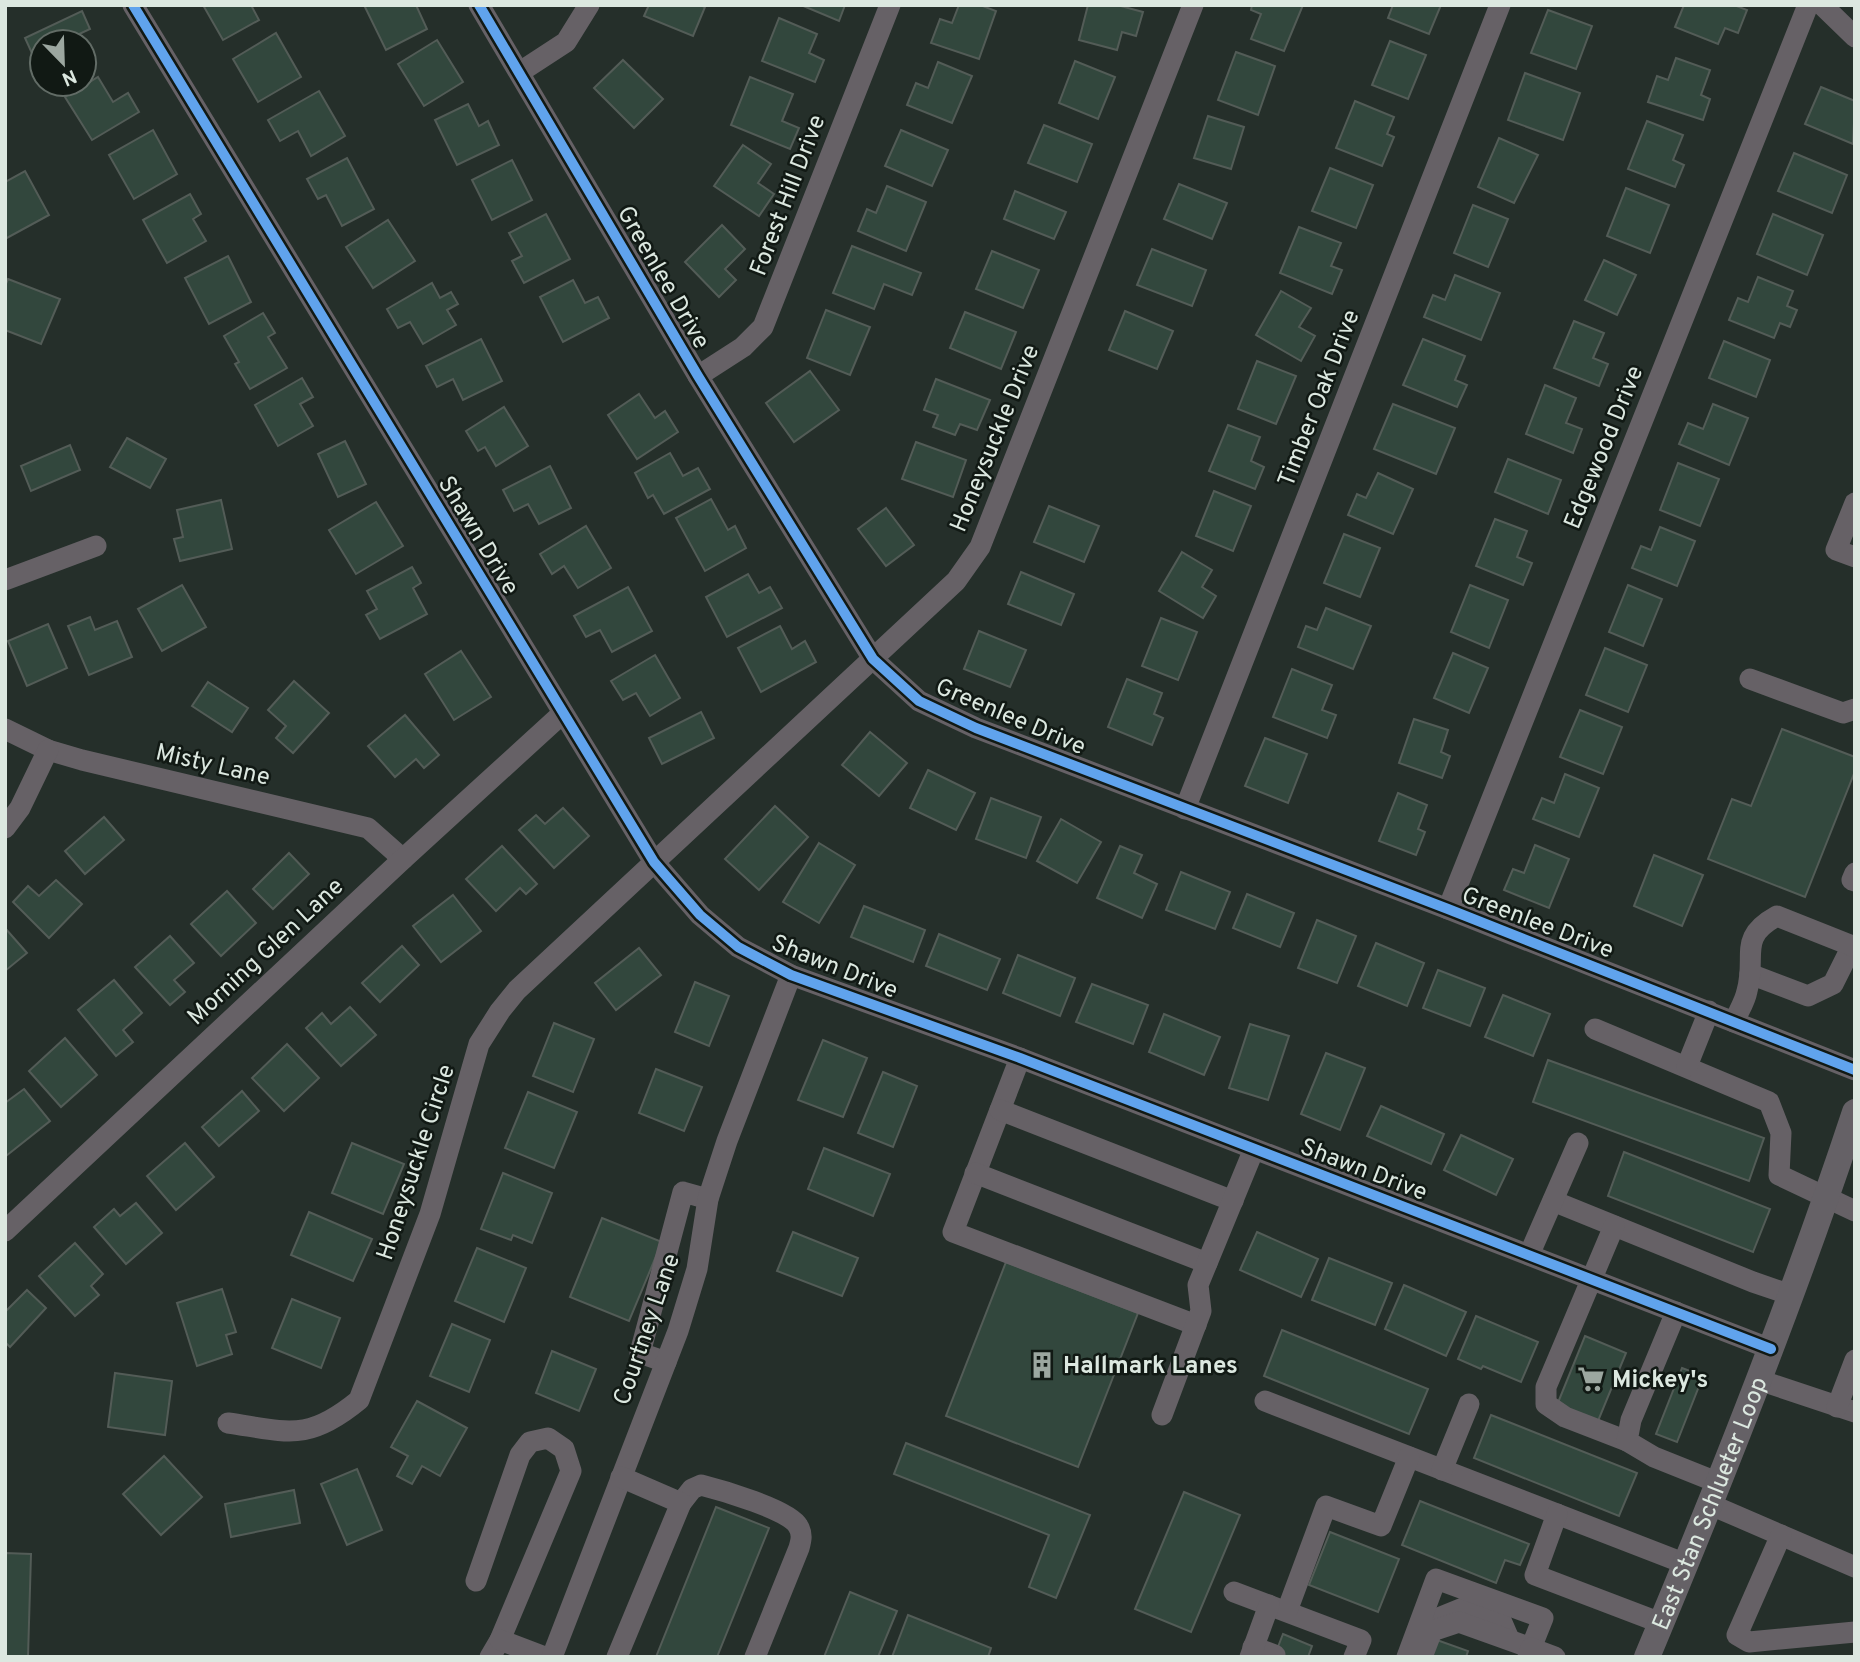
<svg xmlns="http://www.w3.org/2000/svg" width="1860" height="1662" viewBox="0 0 1860 1662" font-family="Overpass,sans-serif">
<rect width="100%" height="100%" fill="#252f2a"/>
<g fill="#32473d" stroke="#535c57" stroke-width="2">
<polygon points="203,5 251,5 259,20 223,40"/>
<polygon points="364,5 416,5 427,29 386,50"/>
<polygon points="649,5 700,5 705,7 693,36 644,16"/>
<polygon points="801,5 845,5 839,21"/>
<polygon points="959,5 980,5 996,11 979,59 931,43 940,19 952,23"/>
<polygon points="1088,5 1117,5 1143,12 1136,36 1122,32 1117,50 1079,40"/>
<polygon points="1252,5 1303,5 1284,51 1251,39 1261,14 1251,10"/>
<polygon points="1393,5 1441,5 1429,34 1388,18"/>
<polygon points="1684,5 1734,5 1747,10 1738,33 1725,28 1718,44 1675,27"/>
<polygon points="1548,10 1592,26 1576,69 1531,53"/>
<polygon points="82,11 90,29 77,35 80,42 42,42 42,75 25,38"/>
<polygon points="779,18 817,34 809,53 824,60 815,82 762,61"/>
<polygon points="276,33 301,77 258,102 233,59"/>
<polygon points="437,40 463,82 424,106 398,64"/>
<polygon points="1390,41 1426,55 1408,99 1372,85"/>
<polygon points="1236,52 1275,66 1258,115 1218,100"/>
<polygon points="1676,58 1710,70 1701,95 1710,99 1703,120 1648,102 1657,76 1668,80"/>
<polygon points="623,60 663,99 634,128 594,88"/>
<polygon points="1075,61 1115,77 1098,119 1059,103"/>
<polygon points="938,62 972,76 952,123 907,105 916,83 928,88"/>
<polygon points="1525,73 1580,93 1563,140 1508,120"/>
<polygon points="98,77 113,102 128,93 139,112 92,140 65,97"/>
<polygon points="750,77 793,94 782,121 799,128 790,149 731,125"/>
<polygon points="1821,87 1855,101 1853,144 1805,124"/>
<polygon points="319,91 345,136 311,156 298,131 280,141 268,120"/>
<polygon points="1355,101 1394,117 1387,134 1394,137 1382,166 1336,148"/>
<polygon points="468,104 479,126 488,121 499,145 457,165 435,120"/>
<polygon points="1208,116 1244,127 1231,169 1194,158"/>
<polygon points="1647,121 1683,135 1673,160 1684,165 1675,187 1628,169"/>
<polygon points="1044,125 1092,144 1077,182 1028,163"/>
<polygon points="153,130 177,174 134,199 109,155"/>
<polygon points="901,130 948,150 932,186 885,166"/>
<polygon points="1499,138 1538,155 1514,203 1478,187"/>
<polygon points="743,145 771,164 758,183 774,194 759,216 714,186"/>
<polygon points="1794,153 1847,175 1832,213 1778,191"/>
<polygon points="347,158 374,209 342,226 326,195 318,199 307,179"/>
<polygon points="512,160 532,200 492,220 472,180"/>
<polygon points="1330,168 1373,185 1356,228 1312,211"/>
<polygon points="25,171 49,215 5,239 5,182"/>
<polygon points="1179,184 1227,203 1212,239 1164,219"/>
<polygon points="887,186 926,202 906,251 858,231 867,209 876,213"/>
<polygon points="1626,188 1669,205 1650,253 1607,236"/>
<polygon points="1015,191 1066,212 1054,239 1004,219"/>
<polygon points="190,194 201,214 193,219 206,241 167,263 143,220"/>
<polygon points="1473,205 1508,219 1488,267 1454,253"/>
<polygon points="546,214 570,259 524,283 512,261 522,256 509,233"/>
<polygon points="1773,214 1823,235 1807,275 1757,254"/>
<polygon points="388,220 415,261 373,288 346,247"/>
<polygon points="722,225 745,249 725,269 736,280 719,297 685,262"/>
<polygon points="1299,227 1341,243 1331,266 1342,270 1332,294 1280,273"/>
<polygon points="852,246 921,273 912,295 884,284 874,309 833,293"/>
<polygon points="1152,249 1206,270 1192,306 1137,285"/>
<polygon points="992,251 1039,270 1023,308 976,289"/>
<polygon points="228,256 251,302 209,324 185,278"/>
<polygon points="1604,260 1636,275 1617,315 1585,300"/>
<polygon points="1455,275 1500,293 1481,340 1424,317 1433,295 1445,300"/>
<polygon points="1758,277 1793,291 1787,306 1797,310 1790,327 1780,323 1774,338 1729,320 1738,298 1748,302"/>
<polygon points="8,279 60,299 41,344 5,330 5,286"/>
<polygon points="573,280 585,303 598,297 609,318 563,342 540,297"/>
<polygon points="432,283 440,298 451,292 458,304 447,310 456,325 423,344 410,322 398,328 387,309"/>
<polygon points="1281,291 1311,308 1299,327 1315,336 1301,361 1256,335"/>
<polygon points="826,310 870,327 850,375 807,358"/>
<polygon points="1125,311 1173,331 1157,369 1109,350"/>
<polygon points="965,312 1016,332 1001,369 950,348"/>
<polygon points="263,313 275,333 268,337 287,368 250,389 235,364 239,362 224,336"/>
<polygon points="1574,321 1604,333 1593,358 1608,364 1599,386 1554,368"/>
<polygon points="481,339 502,381 463,400 453,379 437,387 426,366"/>
<polygon points="1423,339 1465,356 1455,380 1467,385 1457,407 1403,385"/>
<polygon points="1724,341 1770,360 1756,397 1709,378"/>
<polygon points="1257,361 1296,376 1276,424 1238,409"/>
<polygon points="810,371 839,410 794,442 766,403"/>
<polygon points="302,378 313,397 300,404 313,426 278,446 255,405"/>
<polygon points="936,379 990,400 977,430 960,424 955,435 933,427 938,415 924,410"/>
<polygon points="1545,385 1576,398 1566,423 1582,429 1573,453 1526,434"/>
<polygon points="639,394 655,418 665,411 678,432 637,459 608,415"/>
<polygon points="1393,404 1455,428 1436,474 1374,449"/>
<polygon points="1713,404 1748,418 1729,465 1679,444 1688,423 1703,429"/>
<polygon points="504,407 528,446 496,466 485,447 478,451 466,431"/>
<polygon points="1228,425 1260,437 1251,461 1264,467 1255,489 1209,471"/>
<polygon points="127,438 166,459 150,488 110,467"/>
<polygon points="345,441 366,484 338,497 318,454"/>
<polygon points="916,442 966,460 953,497 902,479"/>
<polygon points="70,445 80,470 31,491 21,466"/>
<polygon points="670,453 683,476 698,468 710,489 664,514 653,495 648,498 635,473"/>
<polygon points="1508,459 1561,480 1548,514 1495,492"/>
<polygon points="1678,463 1719,479 1700,526 1660,510"/>
<polygon points="550,466 571,508 539,524 528,504 514,511 503,490"/>
<polygon points="1378,473 1413,489 1393,534 1348,515 1357,494 1366,498"/>
<polygon points="1214,491 1251,506 1233,551 1196,536"/>
<polygon points="711,499 728,530 735,526 746,548 705,571 676,518"/>
<polygon points="221,500 232,549 180,561 174,539 183,537 177,510"/>
<polygon points="376,502 403,546 356,574 329,530"/>
<polygon points="1049,506 1099,526 1084,562 1034,542"/>
<polygon points="886,508 914,545 886,566 858,529"/>
<polygon points="1495,519 1527,531 1517,557 1532,563 1523,585 1476,566"/>
<polygon points="586,526 611,568 578,588 564,566 552,574 540,554"/>
<polygon points="1660,527 1695,541 1677,586 1632,568 1641,546 1651,550"/>
<polygon points="1344,534 1380,548 1360,597 1324,583"/>
<polygon points="1182,552 1212,570 1202,587 1216,596 1203,618 1159,591"/>
<polygon points="412,567 421,583 413,588 427,614 380,639 366,615 377,609 367,591"/>
<polygon points="1021,572 1074,594 1061,625 1008,604"/>
<polygon points="748,574 759,593 770,587 782,608 727,637 706,597"/>
<polygon points="182,585 206,627 162,651 138,609"/>
<polygon points="1470,585 1508,600 1489,648 1451,632"/>
<polygon points="1628,585 1662,599 1643,646 1609,632"/>
<polygon points="628,587 652,631 612,652 600,630 586,637 574,616"/>
<polygon points="1326,608 1371,626 1353,669 1298,647 1306,626 1317,630"/>
<polygon points="90,617 95,630 117,621 132,657 89,675 68,626"/>
<polygon points="1161,618 1197,632 1178,680 1142,666"/>
<polygon points="48,624 67,668 27,686 8,641"/>
<polygon points="780,626 792,649 805,641 816,662 761,692 738,648"/>
<polygon points="979,631 1026,650 1010,687 964,669"/>
<polygon points="1605,648 1647,665 1628,712 1586,695"/>
<polygon points="461,651 491,697 454,720 425,674"/>
<polygon points="1453,653 1488,668 1469,713 1434,698"/>
<polygon points="655,655 680,698 650,716 636,693 623,700 611,681"/>
<polygon points="1292,669 1332,685 1322,710 1336,715 1327,738 1273,717"/>
<polygon points="1127,679 1162,693 1154,714 1163,718 1152,745 1108,727"/>
<polygon points="294,681 329,713 293,753 276,738 286,726 268,710"/>
<polygon points="208,682 248,708 232,732 192,706"/>
<polygon points="1580,710 1622,727 1603,774 1560,757"/>
<polygon points="701,712 714,738 662,764 649,738"/>
<polygon points="405,715 439,755 424,768 416,759 395,777 368,746"/>
<polygon points="1414,719 1448,730 1441,752 1450,756 1442,778 1399,763"/>
<polygon points="1782,729 1855,757 1855,771 1805,897 1708,859 1732,799 1751,806"/>
<polygon points="870,732 907,763 879,796 842,765"/>
<polygon points="1265,738 1307,754 1288,803 1245,786"/>
<polygon points="928,770 975,793 956,830 910,808"/>
<polygon points="1565,774 1599,788 1579,837 1533,819 1542,798 1554,803"/>
<polygon points="1398,793 1427,805 1418,829 1425,832 1416,855 1379,841"/>
<polygon points="991,798 1041,817 1026,858 976,839"/>
<polygon points="775,806 808,837 759,890 725,859"/>
<polygon points="563,808 589,836 554,868 519,830 536,815 545,824"/>
<polygon points="104,817 124,840 85,874 65,851"/>
<polygon points="1061,819 1101,842 1077,883 1037,861"/>
<polygon points="819,843 855,865 819,923 783,902"/>
<polygon points="1535,845 1569,859 1549,908 1504,890 1513,869 1524,873"/>
<polygon points="502,846 537,884 526,894 520,888 496,911 466,879"/>
<polygon points="1120,846 1142,855 1134,873 1157,884 1142,918 1097,898"/>
<polygon points="289,853 309,874 273,909 253,889"/>
<polygon points="1654,855 1703,875 1682,926 1634,906"/>
<polygon points="1181,872 1230,892 1215,929 1166,910"/>
<polygon points="56,880 82,904 49,938 13,902 28,886 39,896"/>
<polygon points="227,891 256,923 221,956 191,924"/>
<polygon points="1247,894 1294,913 1280,947 1233,928"/>
<polygon points="453,895 481,931 441,962 413,926"/>
<polygon points="864,906 925,930 913,962 851,937"/>
<polygon points="1317,920 1356,936 1337,983 1298,968"/>
<polygon points="5,928 27,953 5,971"/>
<polygon points="939,934 1000,959 987,990 926,966"/>
<polygon points="170,936 194,963 174,980 185,992 170,1005 135,967"/>
<polygon points="1376,943 1424,963 1407,1006 1358,986"/>
<polygon points="402,946 419,965 380,1002 362,983"/>
<polygon points="639,948 661,975 616,1010 595,983"/>
<polygon points="1018,955 1075,978 1060,1016 1003,993"/>
<polygon points="1438,970 1485,988 1470,1026 1423,1008"/>
<polygon points="114,980 142,1013 123,1030 133,1042 116,1056 78,1010"/>
<polygon points="695,982 729,996 709,1046 675,1032"/>
<polygon points="1092,984 1148,1005 1133,1044 1076,1022"/>
<polygon points="1503,995 1550,1014 1533,1056 1485,1037"/>
<polygon points="350,1007 376,1035 341,1066 306,1028 322,1013 331,1024"/>
<polygon points="1164,1014 1220,1037 1204,1075 1149,1052"/>
<polygon points="554,1023 594,1039 573,1092 533,1076"/>
<polygon points="1250,1024 1289,1036 1268,1100 1229,1088"/>
<polygon points="65,1038 97,1075 61,1107 29,1071"/>
<polygon points="823,1040 867,1058 843,1117 798,1100"/>
<polygon points="287,1044 319,1078 284,1111 252,1078"/>
<polygon points="1326,1053 1365,1068 1340,1130 1301,1114"/>
<polygon points="1548,1060 1764,1138 1749,1181 1533,1102"/>
<polygon points="656,1069 702,1087 684,1131 639,1113"/>
<polygon points="883,1072 917,1086 893,1147 858,1133"/>
<polygon points="24,1089 50,1121 6,1156 5,1103"/>
<polygon points="242,1091 259,1111 219,1146 202,1127"/>
<polygon points="528,1092 577,1112 554,1168 505,1148"/>
<polygon points="1381,1106 1444,1134 1431,1164 1367,1136"/>
<polygon points="1461,1135 1513,1159 1496,1195 1444,1170"/>
<polygon points="185,1143 214,1177 176,1210 147,1176"/>
<polygon points="352,1143 404,1164 383,1214 332,1193"/>
<polygon points="824,1148 890,1174 873,1216 808,1189"/>
<polygon points="1624,1152 1770,1209 1753,1252 1608,1196"/>
<polygon points="503,1173 552,1193 532,1243 513,1235 511,1240 481,1229"/>
<polygon points="136,1203 162,1233 126,1264 94,1227 114,1209 120,1216"/>
<polygon points="309,1212 372,1239 353,1281 291,1255"/>
<polygon points="602,1218 662,1242 629,1321 570,1297"/>
<polygon points="793,1232 858,1258 842,1296 777,1271"/>
<polygon points="1257,1232 1318,1259 1301,1297 1240,1270"/>
<polygon points="75,1243 103,1274 91,1286 99,1295 75,1316 39,1276"/>
<polygon points="477,1248 526,1268 504,1322 455,1301"/>
<polygon points="1329,1258 1392,1283 1375,1325 1312,1300"/>
<polygon points="1006,1262 1138,1313 1078,1467 946,1416"/>
<polygon points="1404,1285 1466,1312 1446,1356 1385,1329"/>
<polygon points="222,1289 236,1332 226,1335 232,1354 197,1366 177,1303"/>
<polygon points="27,1290 46,1308 10,1347 5,1342 5,1312"/>
<polygon points="292,1299 340,1318 321,1368 272,1348"/>
<polygon points="1476,1316 1538,1342 1521,1382 1483,1366 1481,1369 1458,1359"/>
<polygon points="452,1324 490,1340 469,1392 430,1376"/>
<polygon points="1282,1330 1428,1389 1409,1434 1264,1376"/>
<polygon points="1585,1336 1626,1353 1598,1421 1557,1405"/>
<polygon points="552,1351 596,1369 579,1411 536,1393"/>
<polygon points="1682,1368 1703,1376 1677,1442 1656,1434"/>
<polygon points="115,1373 172,1381 165,1435 108,1427"/>
<polygon points="417,1401 467,1428 440,1476 422,1466 412,1484 397,1476 408,1456 391,1447"/>
<polygon points="1491,1415 1637,1473 1619,1516 1474,1458"/>
<polygon points="906,1443 1090,1515 1056,1598 1029,1587 1049,1535 894,1474"/>
<polygon points="164,1456 202,1497 161,1535 123,1494"/>
<polygon points="357,1469 382,1530 347,1545 321,1484"/>
<polygon points="294,1490 300,1523 231,1537 225,1504"/>
<polygon points="1184,1492 1240,1515 1191,1632 1135,1609"/>
<polygon points="1420,1501 1529,1544 1520,1565 1505,1560 1496,1583 1402,1545"/>
<polygon points="716,1507 769,1528 717,1657 656,1657"/>
<polygon points="1330,1532 1399,1559 1378,1612 1309,1585"/>
<polygon points="5,1553 31,1554 28,1657 5,1657"/>
<polygon points="850,1592 897,1611 878,1657 824,1657"/>
<polygon points="908,1615 991,1648 988,1657 892,1657"/>
<polygon points="1283,1634 1312,1646 1308,1657 1274,1657"/>
<polygon points="1434,1639 1468,1651 1466,1657 1427,1657"/>
</g>
<g fill="none" stroke-linecap="round" stroke-linejoin="round">
<g stroke="#666166" stroke-width="21">
<polyline points="133,5 654,862 700,915 738,947 791,975 1020,1058 1771,1349"/>
<polyline points="479,5 698,376 873,659 919,701 976,728 1448,909 1855,1070"/>
<polyline points="1822,5 1855,37"/>
<polyline points="520,72 566,42 589,5"/>
<polyline points="698,376 743,347 763,327 890,5"/>
<polyline points="1855,503 1836,550 1855,557"/>
<polyline points="5,580 96,546"/>
<polyline points="1750,679 1843,713 1855,709"/>
<polyline points="5,729 48,750 82,760 368,828 403,859"/>
<polyline points="1185,809 1500,5"/>
<polyline points="5,828 20,808 48,750"/>
<polyline points="1855,873 1852,880 1855,881"/>
<polyline points="1448,909 1808,5"/>
<polyline points="1750,974 1808,996 1833,984 1852,946"/>
<path d="M1734,1022C1738,1012 1745,1002 1747,991C1757,955 1737,938 1777,916L1855,947"/>
<polyline points="1595,1029 1769,1102 1781,1133 1779,1175 1855,1211"/>
<polyline points="1020,1058 953,1232 1196,1325"/>
<polyline points="1687,1066 1709,1011"/>
<polyline points="1000,1110 1233,1201"/>
<polyline points="975,1173 1207,1263"/>
<polyline points="1553,1201 1753,1282 1791,1295"/>
<polyline points="1614,1226 1546,1387 1546,1404 1565,1417 1627,1441"/>
<polyline points="5,1231 403,859 563,713"/>
<polyline points="1529,1255 1578,1143"/>
<polyline points="1676,1312 1631,1420 1627,1441 1654,1457 1719,1483"/>
<polyline points="666,1362 640,1353 683,1192 708,1199"/>
<polyline points="1759,1380 1855,1412"/>
<polyline points="1265,1401 1686,1564"/>
<polyline points="1837,1407 1855,1360"/>
<polyline points="1162,1415 1201,1311 1198,1285 1254,1149"/>
<path d="M228,1423C289,1432 308,1442 359,1400L430,1214L479,1044L500,1011L517,990L956,581L980,547L1193,5"/>
<polyline points="1442,1470 1469,1404"/>
<path d="M681,1503L692,1489L701,1485C721,1490 790,1510 798,1526C803,1534 801,1541 799,1548L755,1657"/>
<polyline points="1711,1505 1855,1567"/>
<polyline points="1557,1514 1535,1575 1661,1623"/>
<polyline points="1781,1535 1737,1635 1749,1642 1855,1632"/>
<polyline points="476,1581 520,1455 530,1442 548,1438 564,1449 571,1471 500,1640 490,1657"/>
<polyline points="1234,1592 1361,1640 1354,1657"/>
<polyline points="1287,1611 1326,1506 1381,1526 1409,1457"/>
<polyline points="1436,1619 1468,1606 1500,1618 1509,1639"/>
<polyline points="500,1640 545,1657"/>
<polyline points="1253,1647 1275,1655"/>
<polyline points="552,1657 678,1331 697,1269 708,1199 727,1141 791,975"/>
<polyline points="617,1657 681,1503 621,1477"/>
<polyline points="1250,1657 1269,1605"/>
<polyline points="1407,1657 1436,1579 1543,1618 1531,1648 1459,1622 1432,1631 1422,1657"/>
<polyline points="1528,1657 1531,1648 1555,1657"/>
</g>
<path stroke="#656166" stroke-width="26" id="s1" d="M1647,1657C1722,1478 1794,1297 1855,1112"/>
<defs>
<g id="cycleway">
<polyline points="133,5 654,862 700,915 738,947 791,975 1020,1058 1771,1349"/>
<polyline points="479,5 698,376 873,659 919,701 976,728 1448,909 1855,1070"/>
</g>
</defs>
<use href="#cycleway" stroke="#111914" stroke-width="15"/>
<use href="#cycleway" stroke="#60a3ed" stroke-width="10"/>
</g>
<defs>
<symbol id="building-bare" viewBox="-9 -9 18 18"><path d="M-4-6H4V6H1V3H-1V6H-4ZM-2.5-4.3h1.7v1.8h-1.7ZM.8-4.3h1.7v1.8H.8ZM-2.5-1h1.7V.8h-1.7ZM.8-1h1.7V.8H.8Z" fill="#9ca7a0" stroke="#111914" stroke-width="2.5" paint-order="stroke"/></symbol>
<symbol id="supermarket-bare" viewBox="-9 -9 18 18"><path d="M-6-5.5h2.5l.6 2H6L4.5 2H-2.5L-4.4-4H-6ZM-1.5 3.2a1.3 1.3 0 1 0 .1 0ZM3 3.2a1.3 1.3 0 1 0 .1 0Z" fill="#9ca7a0" stroke="#111914" stroke-width="2.5" paint-order="stroke"/></symbol>
</defs>
<g fill-rule="evenodd">
<use href="#building-bare" x="1023" y="1346" width="38" height="38"/>
<use href="#supermarket-bare" x="1572" y="1360" width="38" height="38"/>
</g>
<g text-anchor="middle" stroke-width="5" stroke-linejoin="round" paint-order="stroke">
<g font-size="24" fill="#dce8e0" stroke="#111914">
<text transform="translate(787 195) rotate(-69)" y="8">Forest Hill Drive</text>
<text transform="translate(664 277) rotate(60)" y="8">Greenlee Drive</text>
<text transform="translate(1318 398) rotate(-69)" y="8">Timber Oak Drive</text>
<text transform="translate(994 438) rotate(-68)" y="8">Honeysuckle Drive</text>
<text transform="translate(1603 447) rotate(-68)" y="8">Edgewood Drive</text>
<text transform="translate(479 535) rotate(59)" y="8">Shawn Drive</text>
<text transform="translate(1011 716) rotate(23)" y="8">Greenlee Drive</text>
<text transform="translate(213 764) rotate(13)" y="8">Misty Lane</text>
<text transform="translate(1538 922) rotate(21)" y="8">Greenlee Drive</text>
<text transform="translate(265 951) rotate(-43)" y="8">Morning Glen Lane</text>
<text transform="translate(835 966) rotate(22)" y="8">Shawn Drive</text>
<text transform="translate(415 1162) rotate(-72)" y="8">Honeysuckle Circle</text>
<text transform="translate(1364 1169) rotate(21)" y="8">Shawn Drive</text>
<text transform="translate(646 1329) rotate(-71)" y="8">Courtney Lane</text>
<text dy="8" stroke="none"><textPath href="#s1" startOffset="166">East Stan Schlueter Loop</textPath></text>
</g>
<g font-size="24" font-weight="bold" fill="#dce8e0" stroke="#111914" text-anchor="start">
<text x="1063" y="1373">Hallmark Lanes</text>
<text x="1612" y="1387">Mickey's</text>
</g>
</g>
<rect width="1860" height="1662" fill="none" stroke="#dce8e0" stroke-width="14"/>
<g transform="translate(63 63) rotate(157)"><circle r="33" fill="#111914" stroke="#626c66" stroke-width="2"/>
<path d="M0-5L12 26L0 18L-12 26Z" fill="#9ca7a0"/>
<text y="-10" font-size="19" font-weight="bold" text-anchor="middle" fill="#dce8e0">N</text>
</g>
</svg>
